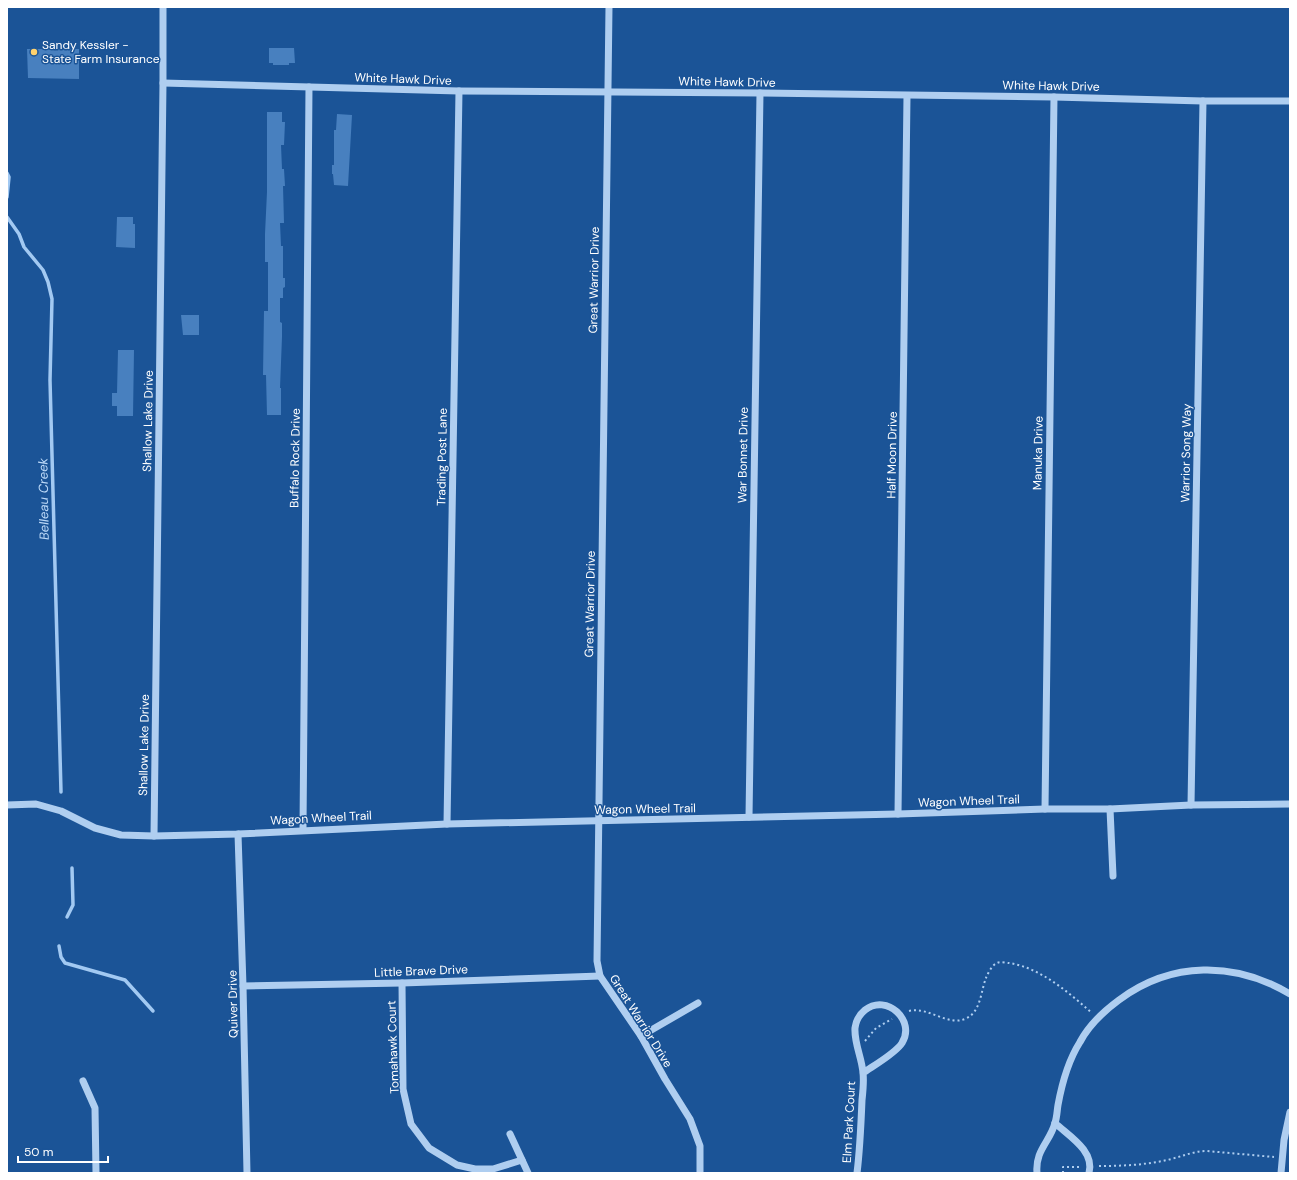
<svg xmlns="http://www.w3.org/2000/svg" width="1297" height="1180" viewBox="0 0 1297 1180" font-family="'DM Sans',sans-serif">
<rect width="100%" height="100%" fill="#1b5497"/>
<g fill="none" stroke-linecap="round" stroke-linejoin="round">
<g stroke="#a2c9f2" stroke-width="3.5">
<polyline points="7,173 9,177 7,197"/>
<polyline points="7,217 19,234 24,247 43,270 48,282 52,299 50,380 61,792"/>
<polyline points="67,917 73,905 72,868"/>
<polyline points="59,946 61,957 65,963 125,980 153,1011"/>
</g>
</g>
<g fill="#4880bf">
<polygon points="269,48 294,48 295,63 289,63 289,65 273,65 273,63 269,63"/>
<polygon points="27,49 79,49 79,79 28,78"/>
<polygon points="267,112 282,112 282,122 285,122 284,145 281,145 282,169 284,169 285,186 283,186 284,223 280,223 281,246 283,246 283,278 285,278 285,287 283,288 283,298 280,298 280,322 282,323 282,337 280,388 281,388 281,415 267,415 266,375 263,375 264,311 268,311 268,262 265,262 265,234 267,192"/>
<polygon points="337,114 352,115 348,186 334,185 333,174 332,174 332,165 334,165 334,130 336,130"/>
<polygon points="117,217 133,217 133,224 135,224 135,248 116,247"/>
<polygon points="181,315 199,315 199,335 183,335"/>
<polygon points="118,350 134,350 133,416 117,416 117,406 112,406 112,393 117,393"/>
</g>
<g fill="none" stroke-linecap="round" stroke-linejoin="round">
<g stroke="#afcef0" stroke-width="2" stroke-dasharray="2 3" stroke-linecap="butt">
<path d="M909,1011C929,1006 949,1028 967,1018C981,1011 981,990 986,978C988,973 992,965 997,963C1001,961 1006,963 1009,963C1041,968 1068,992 1092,1013"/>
<polyline points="865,1041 876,1028 892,1019"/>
<path d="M1099,1166C1122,1166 1145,1165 1167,1160C1181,1157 1193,1151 1207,1151L1274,1157"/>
<polyline points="1063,1173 1063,1167 1081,1167"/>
</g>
<g stroke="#afcef0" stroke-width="7">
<polyline points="609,7 597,961 600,976 641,1036 665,1079 690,1119 700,1146 700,1173"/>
<polyline points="163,83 459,91 760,93 1054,97 1203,101 1290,101"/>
<polyline points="7,805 36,804 61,811 95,828 121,835 154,836 238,834 447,824 898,814 1045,809 1110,809 1191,805 1290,804"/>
<polyline points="1191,805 1203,101"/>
<polyline points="1045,809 1054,97"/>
<polyline points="1110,809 1113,876"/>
<polyline points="898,814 907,96"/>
<polyline points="749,817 760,93"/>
<polyline points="447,824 459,91"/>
<polyline points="303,830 309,87"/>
<polyline points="238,834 243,986 247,1173"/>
<polyline points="154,836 163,83 163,7"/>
<polyline points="402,983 403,1089 411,1124 429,1148 457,1165 475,1169 493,1169 522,1160"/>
<polyline points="243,986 402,983 600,976"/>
<polyline points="641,1036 698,1003"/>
<polyline points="83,1081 95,1108 96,1173"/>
<path d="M1055,1123C1069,1136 1095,1151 1089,1173"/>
<polyline points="510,1134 528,1173"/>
<path d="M857,1173C860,1149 861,1125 862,1100C863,1091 864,1081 863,1073C862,1058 854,1043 855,1028C856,1020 860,1014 865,1010C887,993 916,1021 902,1043C896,1053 873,1066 863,1073"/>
<path d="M1037,1173C1035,1150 1050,1142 1055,1123C1057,1117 1057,1111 1058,1105C1062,1083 1068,1061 1080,1042C1089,1025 1104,1011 1119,1000C1171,961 1235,961 1290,994"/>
<polyline points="1281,1173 1284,1140 1290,1112"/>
</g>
</g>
<circle fill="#ffd26e" stroke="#1b5497" stroke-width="1.5" cx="34" cy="52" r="4"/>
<g text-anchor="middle" stroke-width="3" stroke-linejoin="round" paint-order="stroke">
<g font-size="12" fill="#fff" stroke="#1b5497" text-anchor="start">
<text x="42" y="49">Sandy Kessler -<tspan x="42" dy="14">State Farm Insurance</tspan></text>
</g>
<g font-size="12" fill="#fff" stroke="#1b5497">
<text transform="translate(403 79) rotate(2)" y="4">White Hawk Drive</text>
<text transform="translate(727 82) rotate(1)" y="4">White Hawk Drive</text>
<text transform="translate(1051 86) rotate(1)" y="4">White Hawk Drive</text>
<text transform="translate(594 280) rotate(-89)" y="4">Great Warrior Drive</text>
<text transform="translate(148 421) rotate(-89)" y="4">Shallow Lake Drive</text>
<text transform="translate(1038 453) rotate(-89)" y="4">Manuka Drive</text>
<text transform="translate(1186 453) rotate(-89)" y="4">Warrior Song Way</text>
<text transform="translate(743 455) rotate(-89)" y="4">War Bonnet Drive</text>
<text transform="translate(892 455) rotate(-89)" y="4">Half Moon Drive</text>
<text transform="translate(442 457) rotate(-89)" y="4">Trading Post Lane</text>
<text transform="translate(295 458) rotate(-89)" y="4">Buffalo Rock Drive</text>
<text transform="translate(590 604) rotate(-89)" y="4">Great Warrior Drive</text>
<text transform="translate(144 745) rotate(-89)" y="4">Shallow Lake Drive</text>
<text transform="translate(969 801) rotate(-2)" y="4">Wagon Wheel Trail</text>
<text transform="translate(645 809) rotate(-1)" y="4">Wagon Wheel Trail</text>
<text transform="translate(321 818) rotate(-3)" y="4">Wagon Wheel Trail</text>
<text transform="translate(421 971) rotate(-2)" y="4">Little Brave Drive</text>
<text transform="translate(233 1004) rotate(-91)" y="4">Quiver Drive</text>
<text transform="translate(641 1021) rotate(58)" y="4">Great Warrior Drive</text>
<text transform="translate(393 1047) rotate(-92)" y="4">Tomahawk Court</text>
<text transform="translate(849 1122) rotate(-87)" y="4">Elm Park Court</text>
</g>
<g font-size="13" font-style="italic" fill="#bbd8f7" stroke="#1b5497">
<text transform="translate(43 499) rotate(-91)" y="5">Belleau Creek</text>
</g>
</g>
<rect width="1297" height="1180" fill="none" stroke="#ffffff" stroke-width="16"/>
<path d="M18 1156v6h90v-6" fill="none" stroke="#ffffff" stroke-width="2"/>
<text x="24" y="1156" font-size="12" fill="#ffffff" stroke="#1b5497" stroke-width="3" paint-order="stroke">50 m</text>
</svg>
